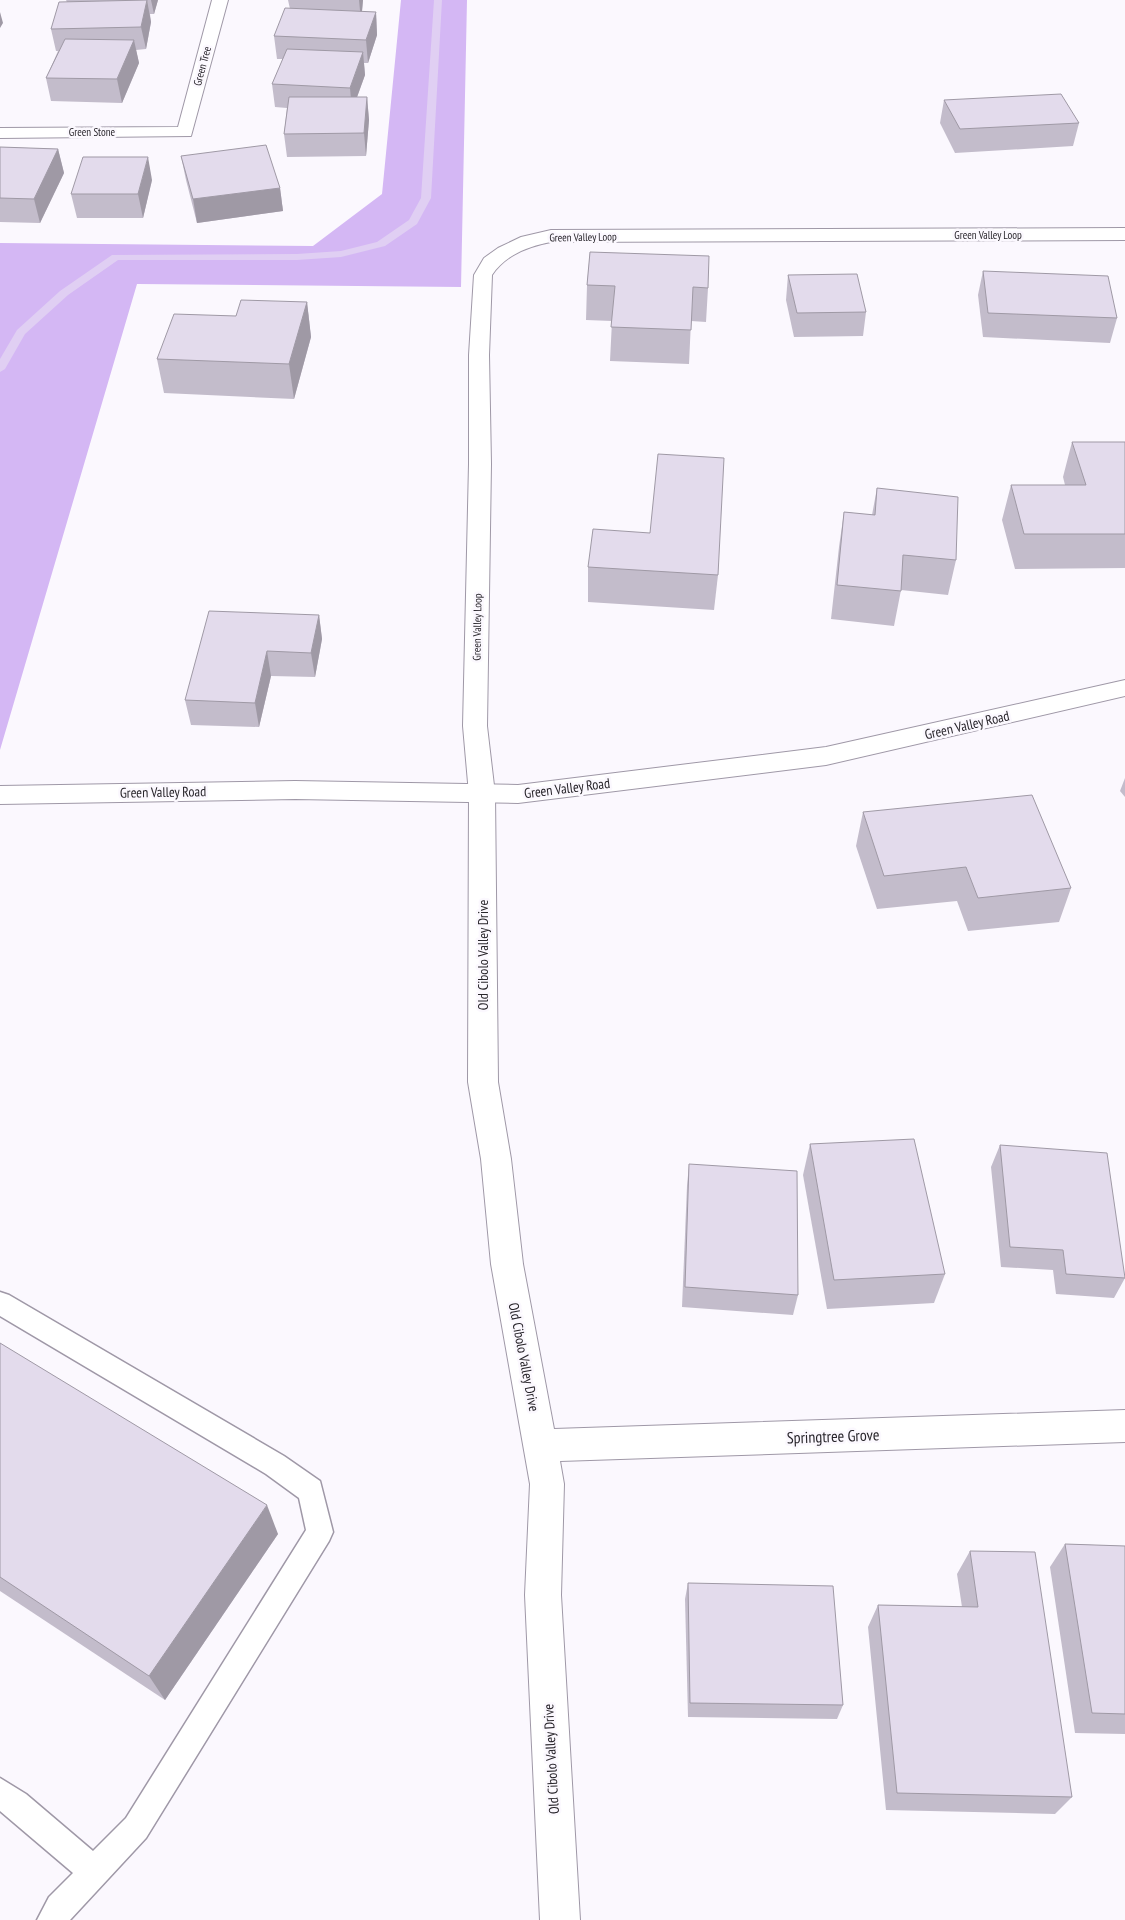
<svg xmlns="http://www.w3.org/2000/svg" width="1125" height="1920" viewBox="0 0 1125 1920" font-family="'PT Sans Narrow',sans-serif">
<rect width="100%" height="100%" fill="#fbf8fe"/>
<polygon fill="#d4b7f4" points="401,0 467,0 461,287 137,284 0,750 0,243 313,246 382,194"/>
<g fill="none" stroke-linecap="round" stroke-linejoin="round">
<polygon fill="#e0cff3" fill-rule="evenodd" points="434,0 442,0 431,198 417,224 385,246 341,257 297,260 118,260 68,295 25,334 5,369 0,372 0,359 17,330 60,291 112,255 297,254 341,251 377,242 409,220 421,198"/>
<defs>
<polygon id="service" points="0,1292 9,1295 284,1456 320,1481 333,1532 329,1541 146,1838 70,1920 37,1920 49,1897 73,1873 0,1811 0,1778 26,1794 93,1851 126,1818 306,1530 299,1498 266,1474 0,1316"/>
<g id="minor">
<polygon points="212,0 228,0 191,136 0,138 0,128 178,127"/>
<path d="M1125,228V240L551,242C529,246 505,255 492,275L489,355L491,464L487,726L495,794L498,1082L511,1159L523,1264L554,1429L1125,1410V1442L560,1461L564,1484L561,1595L580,1920H540L525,1595L530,1484L491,1264L481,1159L468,1082L469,794L463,726L469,464V355L474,275L484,258L498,248L521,237L551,230Z"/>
</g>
<polygon id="tertiary" points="1125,680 1125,696 826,765 518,803 295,799 0,804 0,786 295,781 518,785 826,747"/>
</defs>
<use href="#service" stroke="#9f98a7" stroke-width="3"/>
<use href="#minor" stroke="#9f98a7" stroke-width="2"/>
<use href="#tertiary" stroke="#9f98a7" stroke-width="2"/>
<use href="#service" fill="#fff" fill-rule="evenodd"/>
<use href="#minor" fill="#fff" fill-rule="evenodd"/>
<use href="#tertiary" fill="#fff" fill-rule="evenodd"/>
</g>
<g fill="#c3bccb">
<polygon points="66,0 158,0 154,14 150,14 151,22 146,49 136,50 139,63 122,103 51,101 46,78 58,51 56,51 51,29 67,2"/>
<polygon points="288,0 363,0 362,12 376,12 377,35 368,63 364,63 365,75 357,97 367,97 369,120 366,156 287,157 284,134 287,108 275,107 272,84 283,59 277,59 274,36 290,9"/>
<polygon points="944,100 1079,123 1073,146 955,153 940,123"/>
<polygon points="0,147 58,149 64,173 40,223 0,222"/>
<polygon points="181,156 280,188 283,211 197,223 186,180"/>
<polygon points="152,180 143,218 77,218 71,194"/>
<polygon points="590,252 708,288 706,322 691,321 689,364 610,361 612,321 586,320 587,285"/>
<polygon points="983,271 1117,318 1110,343 983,337 978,295"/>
<polygon points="788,275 866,312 863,336 794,337 786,300"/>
<polygon points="307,302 311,337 294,399 164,393 157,359 236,316"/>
<polygon points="1072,442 1125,442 1125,568 1015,569 1002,520 1011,485 1065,485 1063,477"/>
<polygon points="877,488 956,560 948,595 901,590 894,626 831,619 839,547 844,512 872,515"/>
<polygon points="650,533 718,575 714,610 588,602 588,567"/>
<polygon points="319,615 322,639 315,677 271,676 259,727 191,725 185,700"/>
<polygon points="1125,778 1125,797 1120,791"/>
<polygon points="863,812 1071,888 1059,922 968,931 957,901 877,909 856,846"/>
<polygon points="810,1144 945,1274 934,1303 827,1309 803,1175"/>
<polygon points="1000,1145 1125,1278 1114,1298 1056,1294 1053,1270 1001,1267 991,1167"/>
<polygon points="689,1164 798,1295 793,1315 682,1307 687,1186"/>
<polygon points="0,1343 278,1534 165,1700 0,1591"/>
<polygon points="1065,1544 1125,1546 1125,1734 1075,1733 1050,1567"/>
<polygon points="970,1551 1072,1797 1055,1814 886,1810 868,1627 878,1605 962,1607 957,1574"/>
<polygon points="688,1583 843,1705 837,1719 688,1717 685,1599"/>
</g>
<g fill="#9f99a5">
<polygon points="147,0 151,22 146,49 141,27"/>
<polygon points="151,0 158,0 154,14"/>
<polygon points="359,0 363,0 361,21"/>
<polygon points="0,12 3,23 0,28"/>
<polygon points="376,12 377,35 368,63 366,40"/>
<polygon points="134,40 139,63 122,103 117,79"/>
<polygon points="363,52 365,75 352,111 350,88"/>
<polygon points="367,97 369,120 366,156 364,133"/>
<polygon points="58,149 64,173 40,223 34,199"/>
<polygon points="148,157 152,180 143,218 138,194"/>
<polygon points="280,188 283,211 197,223 193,199"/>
<polygon points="307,302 311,337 294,399 289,364"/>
<polygon points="319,615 322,639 315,677 311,653"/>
<polygon points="267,651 271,676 259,727 255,703"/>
<polygon points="267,1505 278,1534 165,1700 149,1676"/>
</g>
<g fill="#e3dbec" stroke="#9f99a5">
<polygon points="147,0 141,27 51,29 59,2"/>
<polygon points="285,8 376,12 366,40 274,36"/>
<polygon points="65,39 134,40 117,79 46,78"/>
<polygon points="287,49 363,52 350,88 272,84"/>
<polygon points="1061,94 1079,123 960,129 944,100"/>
<polygon points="289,97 367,97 364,133 284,134"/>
<polygon points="266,145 280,188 193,199 181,156"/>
<polygon points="0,147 58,149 34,199 0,198"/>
<polygon points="83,157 148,157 138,194 71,194"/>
<polygon points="590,252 709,256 708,288 693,287 691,330 611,327 615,286 587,285"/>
<polygon points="983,271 1108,276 1117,318 988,313"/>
<polygon points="857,274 866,312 797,313 788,275"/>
<polygon points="241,300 307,302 289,364 157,359 174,314 236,316"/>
<polygon points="1072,442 1125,442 1125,534 1024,534 1011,485 1086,485"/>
<polygon points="658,454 724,458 718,575 588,567 593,529 650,533"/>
<polygon points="877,488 958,497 956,560 903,555 901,591 837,585 844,512 875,515"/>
<polygon points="209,611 319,615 311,653 267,651 255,703 185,700"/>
<polygon points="1032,795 1071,888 978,898 966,867 884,876 863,812"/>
<polygon points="914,1139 945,1274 834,1280 810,1144"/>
<polygon points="1000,1145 1107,1153 1125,1278 1066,1274 1063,1250 1010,1247"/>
<polygon points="689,1164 797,1171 798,1295 685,1287"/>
<polygon points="0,1343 267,1505 149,1676 0,1577"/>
<polygon points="1065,1544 1125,1546 1125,1714 1092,1713"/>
<polygon points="970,1551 1035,1552 1072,1797 897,1793 878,1605 978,1607"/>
<polygon points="688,1583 833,1586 843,1705 690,1703"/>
</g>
<g text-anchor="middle" stroke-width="5" stroke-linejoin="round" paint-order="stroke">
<g font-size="11" fill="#28252b" stroke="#fbf8fe">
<text transform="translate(202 66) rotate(-75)" y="4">Green Tree</text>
<text x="92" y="136">Green Stone</text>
<text x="988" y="239">Green Valley Loop</text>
<text transform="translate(583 237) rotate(-1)" y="4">Green Valley Loop</text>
<text transform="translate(477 627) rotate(-89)" y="4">Green Valley Loop</text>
</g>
<g font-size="14" fill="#28252b" stroke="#fbf8fe">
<text transform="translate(967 725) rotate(-13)" y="5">Green Valley Road</text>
<text transform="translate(567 788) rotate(-7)" y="5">Green Valley Road</text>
<text transform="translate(163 792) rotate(-1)" y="5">Green Valley Road</text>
<text transform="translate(483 955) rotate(-90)" y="5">Old Cibolo Valley Drive</text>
<text transform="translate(524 1357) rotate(79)" y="5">Old Cibolo Valley Drive</text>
<text transform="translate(551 1759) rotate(-93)" y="5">Old Cibolo Valley Drive</text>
</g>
<g font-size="16" fill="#28252b" stroke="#fbf8fe">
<text transform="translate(833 1436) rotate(-2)" y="6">Springtree Grove</text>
</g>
</g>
</svg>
